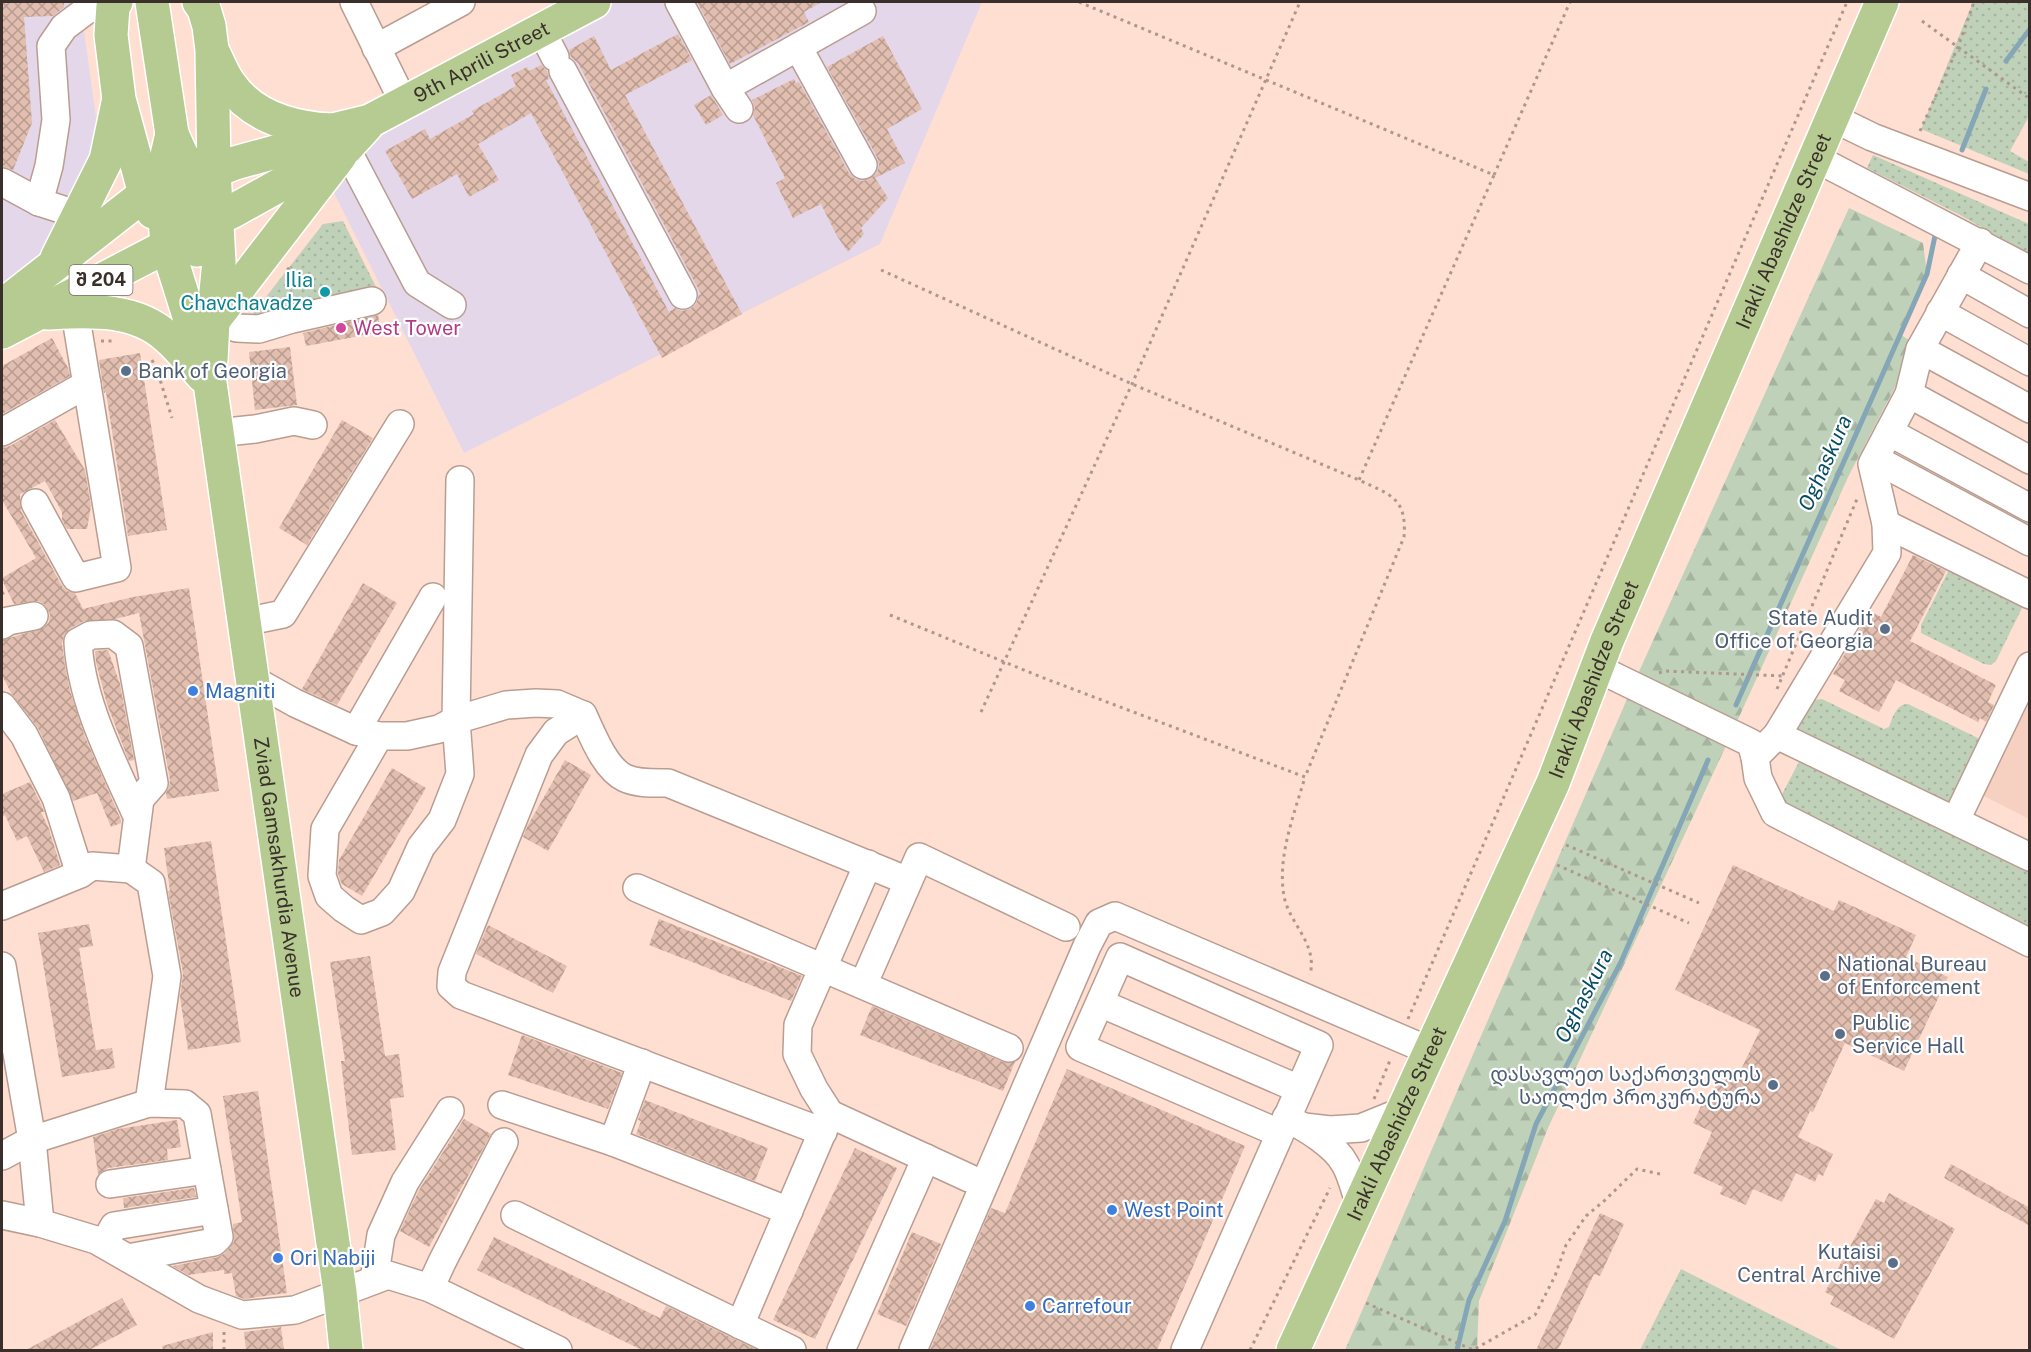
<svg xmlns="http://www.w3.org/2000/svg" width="2031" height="1352" viewBox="0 0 2031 1352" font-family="'Public Sans','Noto Sans Georgian',sans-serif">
<defs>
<pattern id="grass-dots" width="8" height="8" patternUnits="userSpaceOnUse" patternTransform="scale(1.5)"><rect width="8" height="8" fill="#bfd1b9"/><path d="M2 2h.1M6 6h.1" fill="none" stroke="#a5b49f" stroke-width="1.8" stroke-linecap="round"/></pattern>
<pattern id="forest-firs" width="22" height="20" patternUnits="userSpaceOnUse" patternTransform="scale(1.5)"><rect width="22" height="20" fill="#bfd1b9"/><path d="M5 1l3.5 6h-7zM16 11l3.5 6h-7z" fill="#a5b49f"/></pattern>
<pattern id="building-cross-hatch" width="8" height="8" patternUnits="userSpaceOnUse" patternTransform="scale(1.5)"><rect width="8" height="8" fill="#e1beaf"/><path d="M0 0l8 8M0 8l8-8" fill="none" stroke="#b79b8f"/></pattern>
</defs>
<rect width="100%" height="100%" fill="#fedfd2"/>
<g fill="#e5d7ea">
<polygon points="2,2 80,2 99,139 45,261 2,293"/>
<polygon points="594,2 982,2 880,244 464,453 330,185 346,148"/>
</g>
<polygon fill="#f6d1c1" points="2029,703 2030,819 2029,819 1984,796"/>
<g fill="url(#grass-dots)">
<polygon points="1973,2 2029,2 2029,116 2010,151 2029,162 2029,174 1921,129"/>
<polygon points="1873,155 2029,224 2029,254 1960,215 1867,168"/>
<polygon points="343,221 377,289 244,325 323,224"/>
<polygon points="1949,570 2023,606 1996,661 1991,665 1984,664 1921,633 1921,625"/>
<path d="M1822,699L1884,729L1889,727C1893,717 1896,704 1908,704L1980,739L1983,747L1954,807L1793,733L1806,710L1815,700Z"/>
<polygon points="1801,758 2029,868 2029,931 1779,800"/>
<polygon points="1681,1269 1837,1348 1843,1350 1640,1350"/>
</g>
<polygon fill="url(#forest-firs)" points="1849,208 1923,243 1927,274 1901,335 1911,341 1903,372 1849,475 1725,748 1548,1128 1479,1301 1477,1350 1345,1350 1637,676"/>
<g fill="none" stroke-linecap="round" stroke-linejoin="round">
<g stroke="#84a6b7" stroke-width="5">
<polyline points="2006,61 2030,29"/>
<polyline points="1962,150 1986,89"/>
<polyline points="1736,705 1927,274 1936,231"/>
<polyline points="1457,1350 1469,1300 1505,1221 1536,1124 1621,962 1708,760"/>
</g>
</g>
<g fill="url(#building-cross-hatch)">
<polygon points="2,2 64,2 64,7 53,16 24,17 32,123 13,170 2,166"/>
<polygon points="697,2 822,2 804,12 809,22 730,64"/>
<polygon points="678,34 692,60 625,95 742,314 662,358 531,113 478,144 499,180 469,197 457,174 412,199 385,151 425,129 430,139 474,114 472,111 516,86 511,75 527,67 529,71 541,65 547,71 549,79 546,80 669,312 675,308 682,311 690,309 696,304 699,295 701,294 578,63 571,57 569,50 594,36 611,70"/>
<polygon points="883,36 922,109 887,129 905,163 875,178 888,198 861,228 864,234 848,252 837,236 821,204 793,218 776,183 785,178 753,115 755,107 752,100 794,79 796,83 799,82 849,173 855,179 862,181 870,179 877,173 879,165 877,157 827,67"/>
<polygon points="711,95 723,115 706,125 694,105"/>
<polygon points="378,315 381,332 306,346 303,333"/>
<polygon points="52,338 68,368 70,376 2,414 2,366"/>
<polygon points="290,347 297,405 255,410 249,352"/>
<polygon points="140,353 167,530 128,536 106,392 104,393 99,360"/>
<polygon points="55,420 85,470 91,506 87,529 67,529 62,520 62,512 45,481 20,494 21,511 62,586 67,591 75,593 83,609 133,597 189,588 219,791 167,799 166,793 169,787 170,780 139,613 115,619 84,621 71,628 64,635 62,644 65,666 70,691 85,737 121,820 121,823 111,827 97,793 73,801 38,728 11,693 2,675 2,640 44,628 49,622 50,614 45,605 39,601 14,604 2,580 2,578 36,558 2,500 2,448 10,446"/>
<polygon points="342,420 373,438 307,545 279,528"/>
<polygon points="1913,555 1946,571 1910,641 1996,685 1988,702 1994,705 1986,722 1980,718 1978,722 1896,680 1879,712 1839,691 1845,680 1833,674 1870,611 1881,617"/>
<polygon points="363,583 397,603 337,705 302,689"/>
<polygon points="108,650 120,684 134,760 129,761 107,704 96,662 95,651"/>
<polygon points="565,760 591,775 548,851 523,837 528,825"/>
<polygon points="392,768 426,788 362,896 342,884 338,874 339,860"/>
<polygon points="30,782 41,804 44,812 41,812 49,829 60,865 44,872 27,836 17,841 5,815 2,817 2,794"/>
<polygon points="211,841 241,1042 188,1050 180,997 183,973 168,891 170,891 164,848"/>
<polygon points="1733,865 1834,911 1839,900 1916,935 1906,957 1948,977 1904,1071 1845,1043 1813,1112 1810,1111 1798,1137 1833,1154 1823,1176 1818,1174 1815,1182 1796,1173 1782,1202 1753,1189 1746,1205 1720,1194 1723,1187 1693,1173 1712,1132 1693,1123 1703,1102 1707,1104 1721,1075 1735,1082 1760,1030 1675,990"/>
<polygon points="659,919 802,976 791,1001 649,945"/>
<polygon points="89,924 93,946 79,948 96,1050 112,1048 115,1068 62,1077 38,933"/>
<polygon points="488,925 567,966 553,993 476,954"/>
<polygon points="370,956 385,1056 399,1054 404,1097 390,1099 396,1150 352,1155 341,1061 345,1061 330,962"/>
<polygon points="872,1006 1003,1062 1015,1062 1003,1091 860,1035"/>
<polygon points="522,1035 622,1073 608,1109 508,1075"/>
<polygon points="1067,1069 1245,1146 1157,1350 930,1350 991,1208 1005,1213"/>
<polygon points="258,1091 287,1293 244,1299 236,1296 232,1273 224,1274 224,1270 188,1275 173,1266 218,1257 225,1253 234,1242 233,1224 242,1222 223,1096"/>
<polygon points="645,1100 768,1148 755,1181 636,1134 641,1121 638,1120"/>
<polygon points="464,1119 491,1134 429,1247 400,1231 419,1190"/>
<polygon points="177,1120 181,1147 167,1149 168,1160 108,1168 98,1174 93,1137 118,1129"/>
<polygon points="855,1148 897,1168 815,1339 773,1320"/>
<polygon points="1951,1164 2030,1208 2030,1226 1944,1178"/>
<polygon points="194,1188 196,1197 124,1208 123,1198"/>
<polygon points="1889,1193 1955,1229 1894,1339 1830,1304 1834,1297 1825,1292 1876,1199 1884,1203"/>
<polygon points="1600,1213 1624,1224 1600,1276 1594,1274 1558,1350 1536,1350"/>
<polygon points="912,1232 941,1244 906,1326 877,1314"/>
<polygon points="494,1237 660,1318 666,1306 757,1350 642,1350 477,1270"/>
<polygon points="122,1298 137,1325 89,1350 26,1350"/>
<polygon points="281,1327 284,1350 246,1350 244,1332"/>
<polygon points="213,1332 213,1350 163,1350 162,1346"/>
</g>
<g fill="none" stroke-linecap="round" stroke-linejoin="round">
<defs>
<g id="minor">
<polyline points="354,2 404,103"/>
<polyline points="679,2 725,88 739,109"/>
<polyline points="541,30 555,57"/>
<polyline points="798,47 863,165"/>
<polyline points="376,48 461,2"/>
<polyline points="563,71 683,295"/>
<polyline points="725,88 862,11"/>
<polyline points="1833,118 1872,137 2030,197"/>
<polyline points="336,134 346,148 417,283 452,305"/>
<polyline points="1815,158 2030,270"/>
<polyline points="2,182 39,202 79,215"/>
<polyline points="39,202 49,166 56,120 51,46 64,27 88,9 113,6"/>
<polyline points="1980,242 1920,349 1909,394 1872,464 1886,524 1887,553 1777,735 1755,757 1758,778 1775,813 2030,943"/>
<polyline points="1961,275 2030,314"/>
<polyline points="1940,312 2030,362"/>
<polyline points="213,321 237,328 259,329 292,319 372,301"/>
<polyline points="1920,349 2030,409"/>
<polyline points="1909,394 2030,460"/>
<polyline points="2,432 87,384"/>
<polyline points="1889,432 2030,508"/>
<polyline points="217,433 255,429 294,421 313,425"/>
<polyline points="1875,459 2030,542"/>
<polyline points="35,503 76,578 117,568 75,312"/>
<polyline points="1886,524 2030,595"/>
<polyline points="244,622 283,614 400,424"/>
<polyline points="2,625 8,621 34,616"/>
<polyline points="1597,668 1751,743 1755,757"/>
<path d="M252,679L295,703L356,731L379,736H407L439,729L456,720L506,705L536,703L557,704L583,715C592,734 605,769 625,778C638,784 654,783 668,783L908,881"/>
<polyline points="2,706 24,735 56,798 80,874"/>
<polyline points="583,715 556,732 539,755 452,972 451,986 461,995 823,1132"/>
<polyline points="356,731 433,597"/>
<polyline points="1777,735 2030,857"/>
<polyline points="379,736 325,829 322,876 329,896 344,909 361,920 382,912 401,891 421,847 442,820 460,774 456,720 460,480"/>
<polyline points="1956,820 2030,666"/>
<path d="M131,869L140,799L154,783L129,646L113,634L91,635L78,642C81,702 113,762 137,816"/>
<polyline points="637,888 1009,1048"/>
<polyline points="2,906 80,874 92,866 131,869 151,883 167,976 149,1103"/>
<polyline points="2,966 32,1140 40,1223"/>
<polyline points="863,985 919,857 1066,927"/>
<polyline points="1100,1003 1299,1089"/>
<polyline points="502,1105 613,1142 789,1211"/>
<polyline points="830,1114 969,1178"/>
<path d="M1286,1118C1305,1127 1335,1145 1345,1164C1352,1176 1355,1192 1360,1205"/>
<polyline points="1304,1127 1330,1130 1361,1128 1403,1111"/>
<polyline points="613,1142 642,1063"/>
<polyline points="2,1156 32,1140 149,1103 185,1104 197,1114 219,1237 214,1242 128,1258"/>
<polyline points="110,1184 207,1170"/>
<polyline points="2,1215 40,1223 96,1240 199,1299 242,1315 295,1310 388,1275 430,1288 558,1350"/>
<polyline points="515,1215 792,1350"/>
<polyline points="104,1244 114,1226 214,1210"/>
<polyline points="374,1280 381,1235 405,1182 450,1111"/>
<polyline points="430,1288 442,1262 504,1142"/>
<polyline points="740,1325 830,1114 814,1089 797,1054 798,1025 868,864"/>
<polyline points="841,1350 926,1158"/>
<polyline points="913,1350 1087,946 1099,923 1115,916 1430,1051"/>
<polyline points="1185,1350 1319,1045 1120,957 1080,1047 1279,1133"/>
</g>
<g id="major">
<polyline points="116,2 113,6 111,35 119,99 145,194 153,212"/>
<polyline points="152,2 172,134 184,161 197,250"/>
<polyline points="199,2 204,9 209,26 212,50 214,171 219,262 213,321 211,360"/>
<path d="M214,54C219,64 223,75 229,83C252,117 292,128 331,130"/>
<path id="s1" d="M172,134L162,177L167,246L210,383L340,1292L346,1350"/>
<path id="s2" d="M184,161L214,171L235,163L286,149L333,130L370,121L594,2"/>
<polyline points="57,258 106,160 118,103"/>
<polyline points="2,306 145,194 161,178"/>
<path d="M47,313C88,311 135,307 168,338C181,349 192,364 203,376"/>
<polyline points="213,321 340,156"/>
<polyline points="2,332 167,246 195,229 233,211 346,148 367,125"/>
<path id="s3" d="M1293,1350L1553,783L1607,641L1882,2"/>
</g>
</defs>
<use href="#minor" stroke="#ba9d91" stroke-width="30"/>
<use href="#major" stroke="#fff" stroke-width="36"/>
<g stroke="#ae978d" stroke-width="3" stroke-dasharray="3 4.5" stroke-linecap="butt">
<polyline points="1079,2 1494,175 1359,480"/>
<polyline points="1922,21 2030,99"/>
<polyline points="1920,131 1958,47 1974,2"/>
<polyline points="1494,175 1570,2"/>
<polyline points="287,268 315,287 313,290"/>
<path d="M881,270L1132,384L1359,480C1391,495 1407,498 1404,537L1305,777"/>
<polyline points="101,341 115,341"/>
<polyline points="152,360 157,370 172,418"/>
<polyline points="2,592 6,598"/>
<path d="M890,615L1041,677L1305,777C1294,815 1277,857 1284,896C1289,924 1318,943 1310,975"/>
<polyline points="1659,673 1664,671 1783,676"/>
<polyline points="1777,689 1857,499"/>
<polyline points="981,712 1132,384 1300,2"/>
<polyline points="1566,845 1699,903"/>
<polyline points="1557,865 1689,923"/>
<polyline points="1408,1019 1847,2"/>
<polyline points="1374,1099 1391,1058"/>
<polyline points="1366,1303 1473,1350 1535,1315 1555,1276 1566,1245 1586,1216 1604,1201 1637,1169 1660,1174"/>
<polyline points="224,1350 224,1332"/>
<polyline points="1250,1350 1330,1188"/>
</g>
<use href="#minor" stroke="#fff" stroke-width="27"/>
<use href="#major" stroke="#b5cb91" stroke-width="33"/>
</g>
<circle fill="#0f9aa8" stroke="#fff" stroke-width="2" cx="325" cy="292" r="6"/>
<circle fill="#d1479c" stroke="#fff" stroke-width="2" cx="341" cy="328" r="6"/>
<g fill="#5c6f8a" stroke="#fff" stroke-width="2">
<circle cx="126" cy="371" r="6"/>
<circle cx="1885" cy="629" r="6"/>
<circle cx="1825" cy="976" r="6"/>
<circle cx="1840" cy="1034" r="6"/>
<circle cx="1773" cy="1085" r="6"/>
<circle cx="1893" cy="1263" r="6"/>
</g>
<g fill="#3f7fe0" stroke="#fff" stroke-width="2">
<circle cx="193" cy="691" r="6"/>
<circle cx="1112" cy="1210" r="6"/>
<circle cx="278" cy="1258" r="6"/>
<circle cx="1030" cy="1306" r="6"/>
</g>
<g text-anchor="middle" stroke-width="4.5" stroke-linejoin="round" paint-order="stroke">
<rect fill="#fff" stroke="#756d6a" stroke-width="1.5" x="69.5" y="265" width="63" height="30" rx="4.5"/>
<g font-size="18" font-weight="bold" fill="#3a2f2a">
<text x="101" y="286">შ 204</text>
</g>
<g font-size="20" fill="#3a2f2a" stroke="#fff">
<text dy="7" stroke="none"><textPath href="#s2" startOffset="322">9th Aprili Street</textPath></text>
<text dy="7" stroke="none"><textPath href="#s3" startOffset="1222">Irakli Abashidze Street</textPath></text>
<text dy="7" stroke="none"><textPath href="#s3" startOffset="735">Irakli Abashidze Street</textPath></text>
<text dy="7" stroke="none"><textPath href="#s1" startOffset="746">Zviad Gamsakhurdia Avenue</textPath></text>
<text dy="7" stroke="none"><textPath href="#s3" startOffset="249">Irakli Abashidze Street</textPath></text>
</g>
<g font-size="20" fill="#0d838f" stroke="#fff" text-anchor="end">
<text x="313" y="287">Ilia<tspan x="313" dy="23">Chavchavadze</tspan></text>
</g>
<g font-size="20" fill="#b23c85" stroke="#fff" text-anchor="start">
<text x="353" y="335">West Tower</text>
</g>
<g font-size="20" fill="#4e5e75" stroke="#fff" text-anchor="start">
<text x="138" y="378">Bank of Georgia</text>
<text x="1873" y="625" text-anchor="end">State Audit<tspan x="1873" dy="23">Office of Georgia</tspan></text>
<text x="1837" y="971">National Bureau<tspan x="1837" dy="23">of Enforcement</tspan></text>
<text x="1852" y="1030">Public<tspan x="1852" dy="23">Service Hall</tspan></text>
<text x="1761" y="1081" text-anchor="end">დასავლეთ საქართველოს<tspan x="1761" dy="23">საოლქო პროკურატურა</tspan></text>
<text x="1881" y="1259" text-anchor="end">Kutaisi<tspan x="1881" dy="23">Central Archive</tspan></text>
</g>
<g font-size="20" fill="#366cbe" stroke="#fff" text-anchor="start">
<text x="205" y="698">Magniti</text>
<text x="1124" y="1217">West Point</text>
<text x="290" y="1265">Ori Nabiji</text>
<text x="1042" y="1313">Carrefour</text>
</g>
<g font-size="21" font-style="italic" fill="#054c65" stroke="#fff">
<text transform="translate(1825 463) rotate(-66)" y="7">Oghaskura</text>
<text transform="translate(1584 996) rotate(-63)" y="7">Oghaskura</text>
</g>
</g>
<rect width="2031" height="1352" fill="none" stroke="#3a2f2a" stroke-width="6"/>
</svg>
